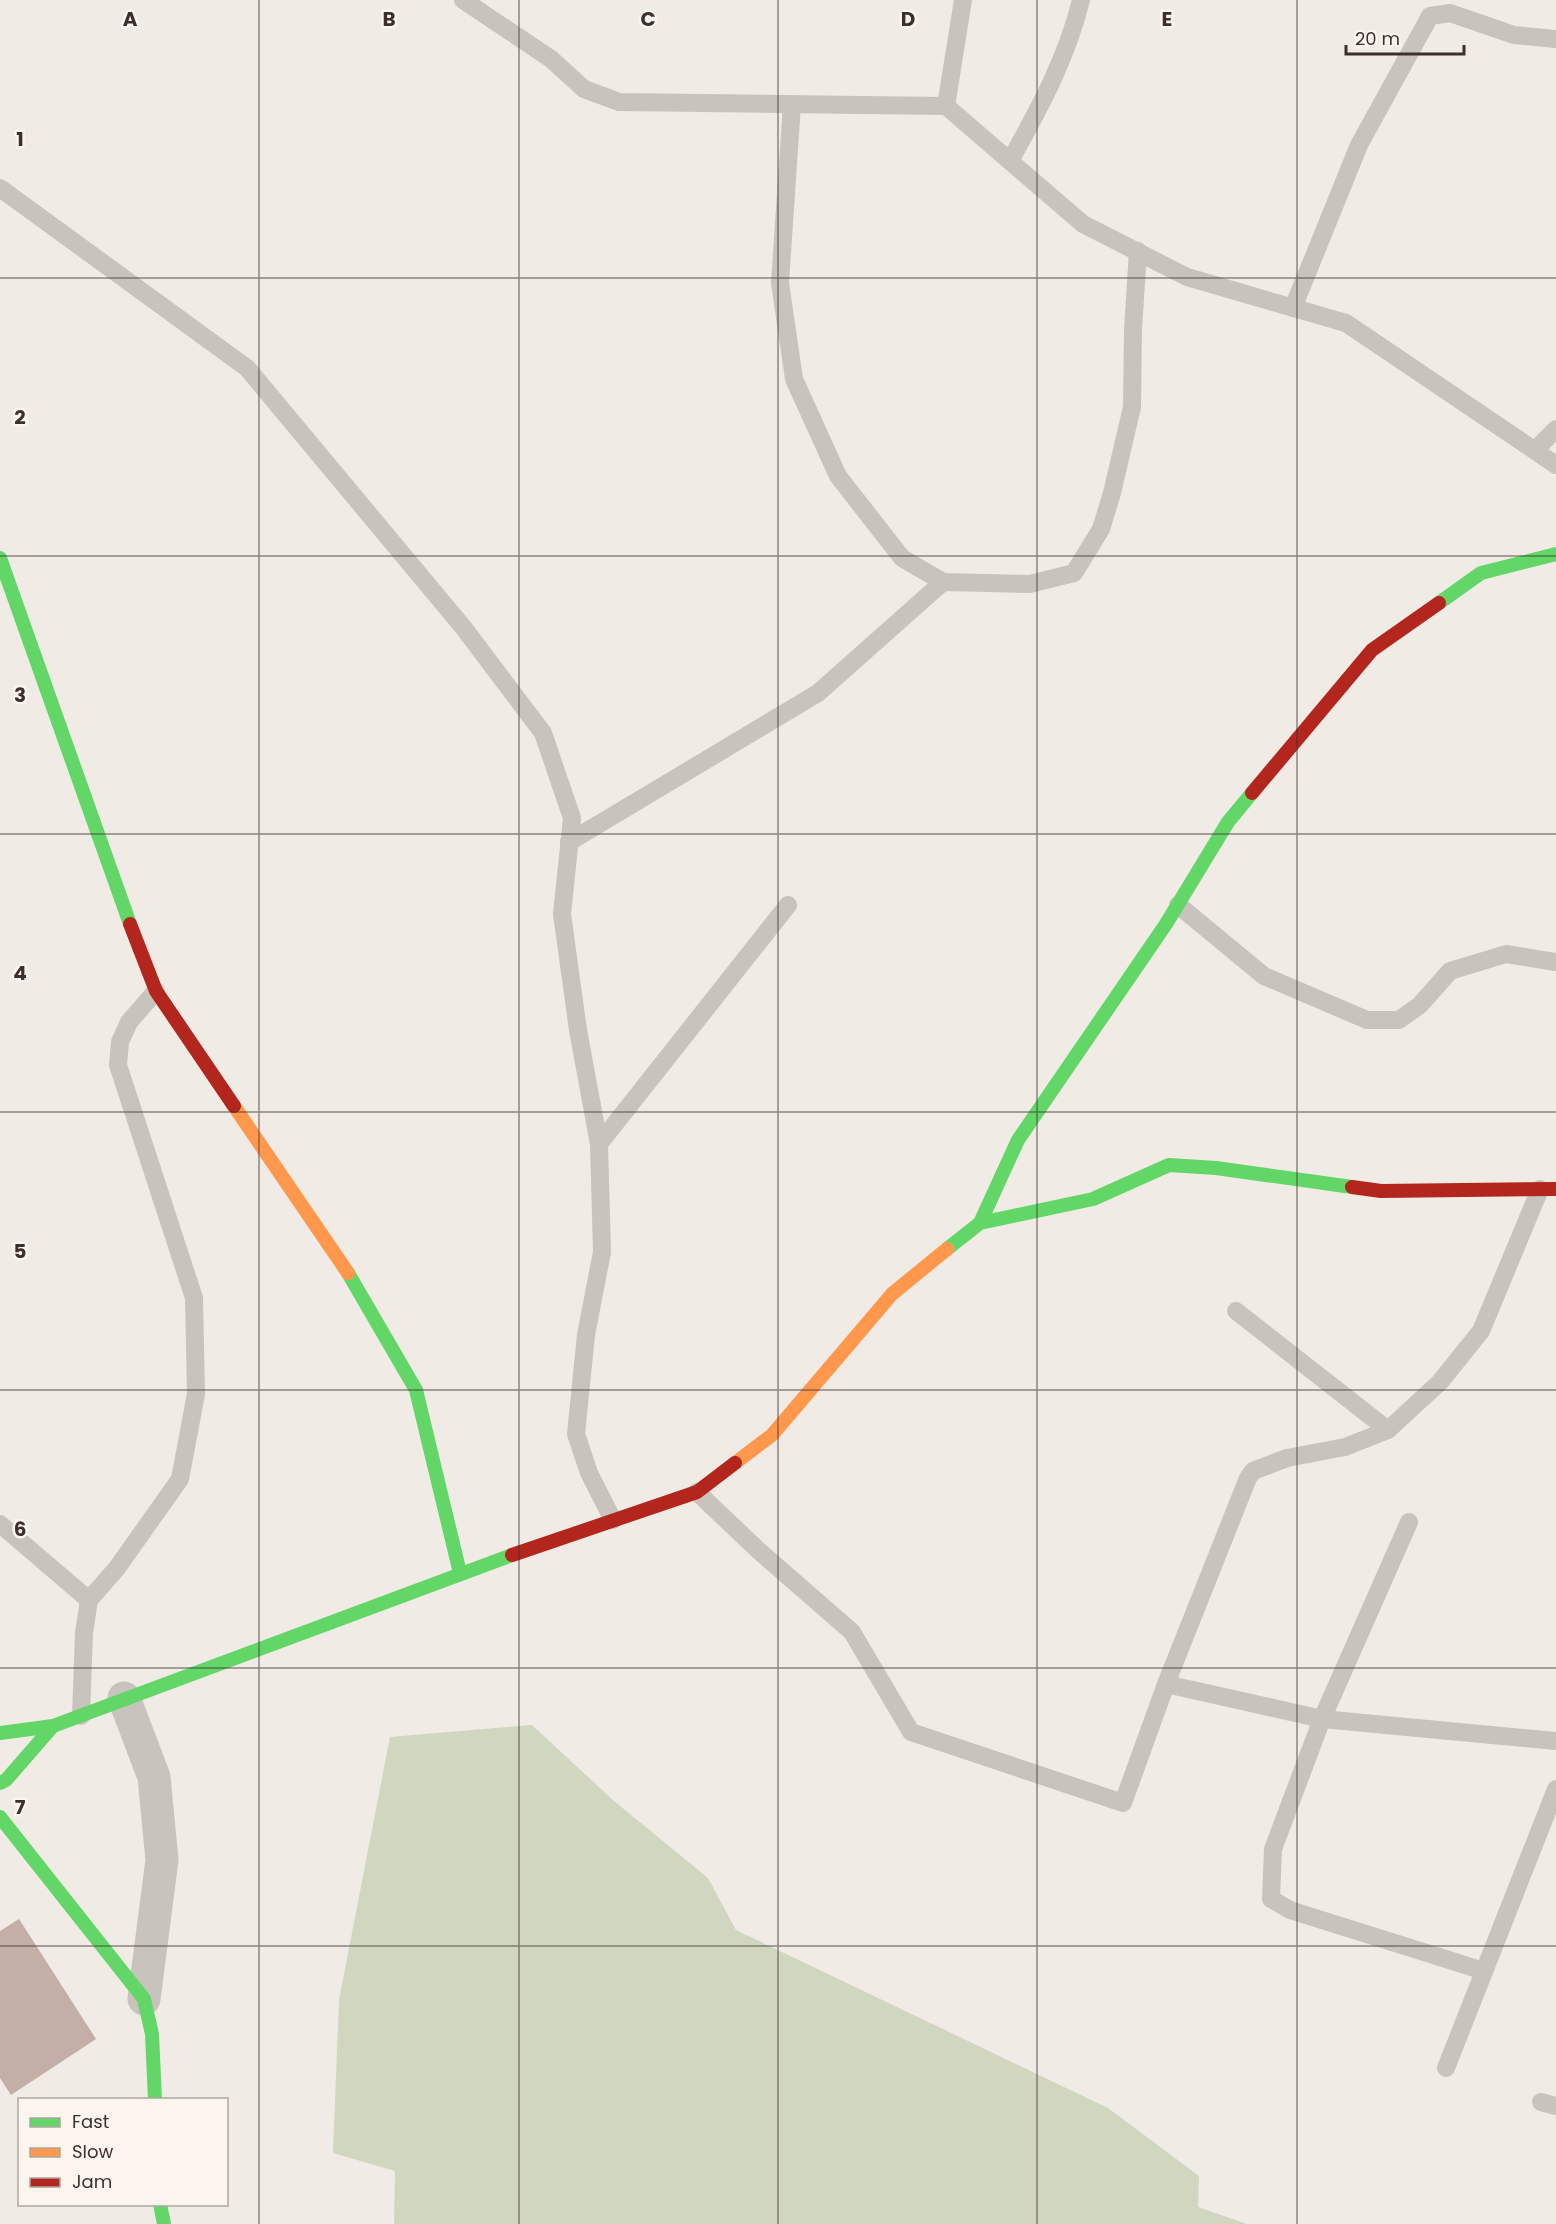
<svg xmlns="http://www.w3.org/2000/svg" width="1556" height="2224" viewBox="0 0 1556 2224" font-family="Poppins,sans-serif">
<rect width="100%" height="100%" fill="#f0ebe5"/>
<polygon fill="#d1d6bf" points="532,1725 614,1801 708,1878 736,1930 1108,2108 1199,2176 1198,2207 1247,2224 394,2224 395,2171 333,2153 339,2000 390,1737"/>
<polygon fill="#c3afa7" points="19,1919 96,2039 11,2095 0,2078 0,1931"/>
<g fill="none" stroke-linecap="round" stroke-linejoin="round">
<g stroke="#c9c3be" stroke-width="18">
<polyline points="463,0 551,59 584,89 619,102 946,106 1083,224 1187,277 1346,323 1556,465"/>
<polyline points="792,104 780,283 794,379 838,476 902,558 943,582 1030,584 1074,573 1101,529 1112,493 1132,407 1133,330 1138,251"/>
<polyline points="946,106 963,0"/>
<path d="M1010,161C1039,109 1067,58 1081,0"/>
<polyline points="0,188 247,368 463,627 543,733 572,818 562,914 578,1030 599,1144 602,1252 586,1335 576,1434 589,1473 613,1520"/>
<polyline points="1293,308 1359,145 1430,16 1450,13 1514,35 1556,39"/>
<polyline points="1535,450 1556,429"/>
<polyline points="569,842 818,693 943,582"/>
<polyline points="1178,905 1264,976 1367,1020 1399,1020 1420,1005 1450,971 1506,954 1556,962"/>
<polyline points="599,1144 788,905"/>
<polyline points="1236,1311 1388,1430"/>
<polyline points="697,1492 758,1550 852,1632 911,1732 1123,1803 1166,1684 1248,1478 1253,1471 1287,1458 1345,1447 1388,1430 1440,1382 1481,1331 1540,1189"/>
<polyline points="1409,1522 1322,1719 1273,1849 1271,1899 1290,1910 1484,1971"/>
<polyline points="0,1524 89,1600"/>
<polyline points="1166,1684 1322,1719 1556,1741"/>
<polyline points="81,1716 84,1633 89,1600 117,1568 180,1479 196,1394 194,1298 118,1065 120,1042 129,1022 156,991"/>
<polyline points="1446,2068 1556,1789"/>
<polyline points="1541,2102 1556,2106"/>
</g>
<polyline stroke="#c9c3be" stroke-width="33" points="124,1698 154,1777 162,1860 144,1999"/>
<g stroke="#63d668" stroke-width="14">
<polyline points="0,558 130,924"/>
<polyline points="1439,603 1481,573 1556,554"/>
<polyline points="980,1223 1018,1140 1166,924 1228,822 1252,793"/>
<polyline points="947,1249 980,1223 1093,1199 1169,1165 1216,1168 1352,1187"/>
<polyline points="348,1273 416,1390 460,1573"/>
<polyline points="0,1733 53,1726 512,1555"/>
<polyline points="0,1783 6,1780 53,1726"/>
<polyline points="0,1817 144,1999 152,2034 155,2100"/>
<polyline points="160,2204 164,2224"/>
</g>
<g stroke="#ff974d" stroke-width="14">
<polyline points="234,1106 348,1273"/>
<polyline points="735,1463 772,1435 892,1294 947,1249"/>
</g>
<g stroke="#b3261e" stroke-width="14">
<polyline points="1252,793 1372,650 1439,603"/>
<polyline points="130,924 156,991 234,1106"/>
<polyline points="1352,1187 1381,1191 1556,1189"/>
<polyline points="512,1555 697,1492 735,1463"/>
</g>
</g>
<path fill="none" stroke="#3b302b" stroke-width="1.5" stroke-opacity="0.55" d="M259,0V2224M519,0V2224M778,0V2224M1037,0V2224M1297,0V2224M0,278H1556M0,556H1556M0,834H1556M0,1112H1556M0,1390H1556M0,1668H1556M0,1946H1556"/>
<g font-size="20" text-anchor="middle" font-weight="bold" fill="#3b302b" stroke="#fbf5ee" stroke-width="5" stroke-linejoin="round" paint-order="stroke">
<text x="130" y="26">A</text>
<text x="389" y="26">B</text>
<text x="648" y="26">C</text>
<text x="908" y="26">D</text>
<text x="1167" y="26">E</text>
<text x="20" y="146">1</text>
<text x="20" y="424">2</text>
<text x="20" y="702">3</text>
<text x="20" y="980">4</text>
<text x="20" y="1258">5</text>
<text x="20" y="1536">6</text>
<text x="20" y="1814">7</text>
</g>
<rect x="18" y="2098" width="210" height="108" fill="#fbf5ee" stroke="#aea6a0" stroke-width="1.5"/>
<rect x="30" y="2118" width="30" height="9" fill="#63d668" stroke="#aea6a0" stroke-width="1.5"/>
<text x="72" y="2128" font-size="18" fill="#3b302b">Fast</text>
<rect x="30" y="2148" width="30" height="9" fill="#ff974d" stroke="#aea6a0" stroke-width="1.5"/>
<text x="72" y="2158" font-size="18" fill="#3b302b">Slow</text>
<rect x="30" y="2178" width="30" height="9" fill="#b3261e" stroke="#aea6a0" stroke-width="1.5"/>
<text x="72" y="2188" font-size="18" fill="#3b302b">Jam</text>
<path d="M1346 45v9h118v-9" fill="none" stroke="#3b302b" stroke-width="3"/>
<text x="1355" y="45" font-size="18" fill="#3b302b" stroke="#fbf5ee" stroke-width="4.5" paint-order="stroke">20 m</text>
</svg>
